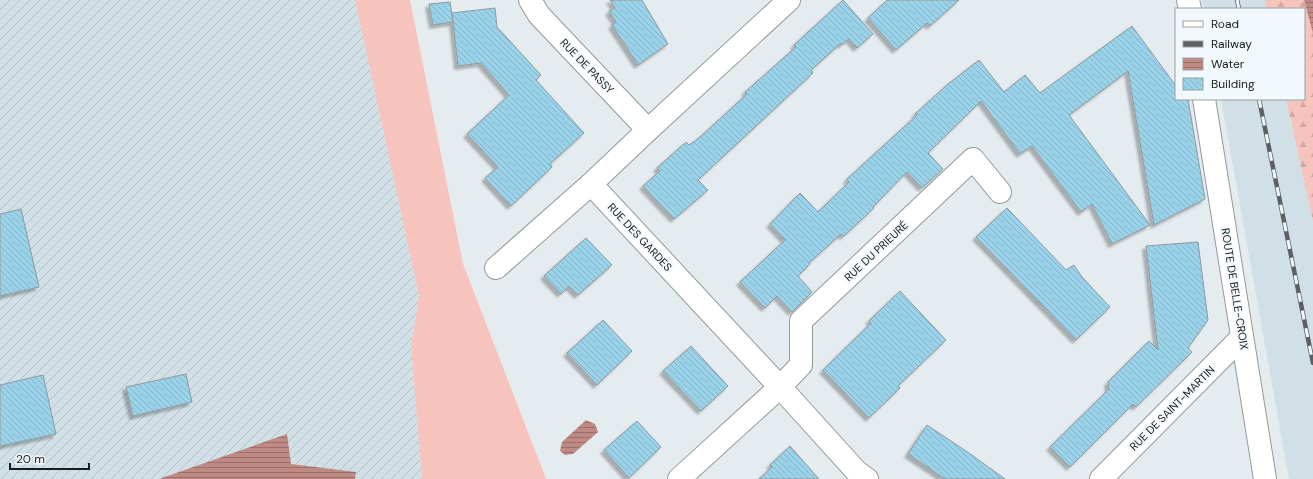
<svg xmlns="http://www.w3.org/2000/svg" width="1313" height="479" viewBox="0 0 1313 479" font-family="'DM Sans',sans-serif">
<defs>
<pattern id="industrial-furrows" width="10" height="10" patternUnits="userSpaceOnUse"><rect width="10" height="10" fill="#d0e0e6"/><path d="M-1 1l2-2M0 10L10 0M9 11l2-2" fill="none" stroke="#b2c0c5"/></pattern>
<pattern id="forest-firs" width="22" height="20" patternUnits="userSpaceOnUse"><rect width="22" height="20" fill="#f6c3bd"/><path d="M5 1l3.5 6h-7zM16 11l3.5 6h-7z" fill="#d2a7a2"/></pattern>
<pattern id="water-rules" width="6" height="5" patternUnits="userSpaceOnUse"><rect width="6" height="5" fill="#c08a84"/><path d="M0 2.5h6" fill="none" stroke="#9b706b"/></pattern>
<pattern id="building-back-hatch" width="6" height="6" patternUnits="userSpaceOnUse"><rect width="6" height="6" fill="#99d2e9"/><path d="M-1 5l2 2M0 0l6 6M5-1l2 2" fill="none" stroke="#83b4c7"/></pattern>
<filter id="shadow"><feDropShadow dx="-3.5" dy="3.5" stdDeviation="1" flood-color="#0004"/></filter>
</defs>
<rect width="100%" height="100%" fill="#e4ecef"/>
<g fill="#d0e0e6">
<polygon points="1202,0 1265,0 1267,9 1204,9"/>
<polygon points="1221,99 1286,99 1313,222 1313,479 1289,479"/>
</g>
<polygon fill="url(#industrial-furrows)" points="0,0 355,0 419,296 411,347 422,479 0,479"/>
<polygon fill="#f6c3bd" points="355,0 410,0 463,264 546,479 422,479 411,347 419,296"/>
<polygon fill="url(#forest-firs)" points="1265,0 1313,0 1313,222 1286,99 1304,99 1304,9 1267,9"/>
<g fill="url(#water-rules)">
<polygon points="1304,0 1313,0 1313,33"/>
<polygon points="586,420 595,424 598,432 573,454 565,455 560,451 562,442"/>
<polygon points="287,434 291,464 356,472 355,479 159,479"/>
</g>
<g fill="url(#building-back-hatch)" stroke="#91989b" filter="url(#shadow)">
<polygon points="610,0 642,0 668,44 638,65 612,25 616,22 609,11 615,8"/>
<polygon points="843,0 873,34 857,48 849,39 841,45 840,44 811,70 813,73 698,180 708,190 674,219 643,186 660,171 657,168 686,142 689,145 699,138 747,94 745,92 796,47 794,45"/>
<polygon points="887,0 959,0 930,26 927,23 896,50 868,18"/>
<polygon points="450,2 453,22 433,25 429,4"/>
<polygon points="495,8 497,27 541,75 536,80 584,133 550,164 552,167 511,206 485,178 498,167 467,134 509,95 481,63 458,66 452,13"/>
<polygon points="1132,26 1176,86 1176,99 1188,99 1205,199 1154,225 1128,71 1069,115 1150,225 1112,244 1092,204 1081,212 1032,146 1020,154 981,101 928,153 943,169 922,188 907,172 873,207 874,208 844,236 841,234 809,263 810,264 798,276 812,292 792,312 777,296 765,308 740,282 785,240 770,224 800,193 818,212 849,182 847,179 917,115 915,114 948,84 979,60 1004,92 1025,75 1040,93"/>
<polygon points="1007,208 1066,270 1074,265 1082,277 1110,307 1076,340 976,237"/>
<polygon points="21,209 39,287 0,296 0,214"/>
<polygon points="586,238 612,265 578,295 569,286 561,294 544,276"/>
<polygon points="1198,242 1208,320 1188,348 1192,352 1136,407 1133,404 1070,467 1050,447 1109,389 1108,382 1149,341 1158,350 1146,246"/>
<polygon points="900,291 946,340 898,386 900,388 869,418 823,370 871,323 869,321"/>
<polygon points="603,320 632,351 597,385 567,353"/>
<polygon points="691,346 728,386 701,411 663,371"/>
<polygon points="186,374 192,402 133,416 126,387"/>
<polygon points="43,375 56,434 0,446 0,385"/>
<polygon points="637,421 661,447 629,478 604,450"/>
<polygon points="927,425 969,453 1005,479 945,479 908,454"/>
<polygon points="790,446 819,479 759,479 772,467 770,465"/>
</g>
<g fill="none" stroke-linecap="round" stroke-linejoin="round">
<defs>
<g id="minor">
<polyline points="530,0 539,15 648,130"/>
<polyline points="1188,0 1190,9"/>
<polyline points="1204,99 1265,479"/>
<polyline points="496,268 591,184"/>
<polyline points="679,479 780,387 591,184 648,130 789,0"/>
<polyline points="867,479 857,472 780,387 801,365 801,321 973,159 1000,192"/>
<polyline points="1101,479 1242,337"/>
</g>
</defs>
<use href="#minor" stroke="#93999c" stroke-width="24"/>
<use href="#minor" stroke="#fff" stroke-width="22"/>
<defs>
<g id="rail">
<polyline points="1237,0 1239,9"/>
<polyline points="1259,99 1313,363"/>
</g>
</defs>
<use href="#rail" stroke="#5c6062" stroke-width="4.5"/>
<use href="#rail" stroke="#f2f9fc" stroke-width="3" stroke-dasharray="9" stroke-linecap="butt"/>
</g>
<g text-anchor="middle" stroke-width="4" stroke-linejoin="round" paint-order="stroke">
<g font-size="11" fill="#191b1c" stroke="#f2f9fc">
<text transform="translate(587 66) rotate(46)" y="4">RUE DE PASSY</text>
<text transform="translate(640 237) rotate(47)" y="4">RUE DES GARDES</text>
<text transform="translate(876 251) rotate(-43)" y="4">RUE DU PRIEURÉ</text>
<text transform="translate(1235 289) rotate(81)" y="4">ROUTE DE BELLE-CROIX</text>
<text transform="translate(1172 408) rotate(-45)" y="4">RUE DE SAINT-MARTIN</text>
</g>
</g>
<rect x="1175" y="8" width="130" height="92" fill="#f2f9fc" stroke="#9ba0a2"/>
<rect x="1183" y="21" width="20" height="6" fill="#ffffff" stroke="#9ba0a2"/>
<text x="1211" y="28" font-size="12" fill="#191b1c">Road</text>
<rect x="1183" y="41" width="20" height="6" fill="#5c6062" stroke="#9ba0a2"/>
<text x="1211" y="48" font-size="12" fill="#191b1c">Railway</text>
<rect x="1183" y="58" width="20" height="12" fill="url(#water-rules)" stroke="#9ba0a2"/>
<text x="1211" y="68" font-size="12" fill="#191b1c">Water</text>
<rect x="1183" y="78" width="20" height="12" fill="url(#building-back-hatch)" stroke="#9ba0a2"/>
<text x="1211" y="88" font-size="12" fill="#191b1c">Building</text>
<path d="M10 463v6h79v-6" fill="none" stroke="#191b1c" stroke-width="2"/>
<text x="16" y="463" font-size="12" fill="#191b1c" stroke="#f2f9fc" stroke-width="3" paint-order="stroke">20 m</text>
</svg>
